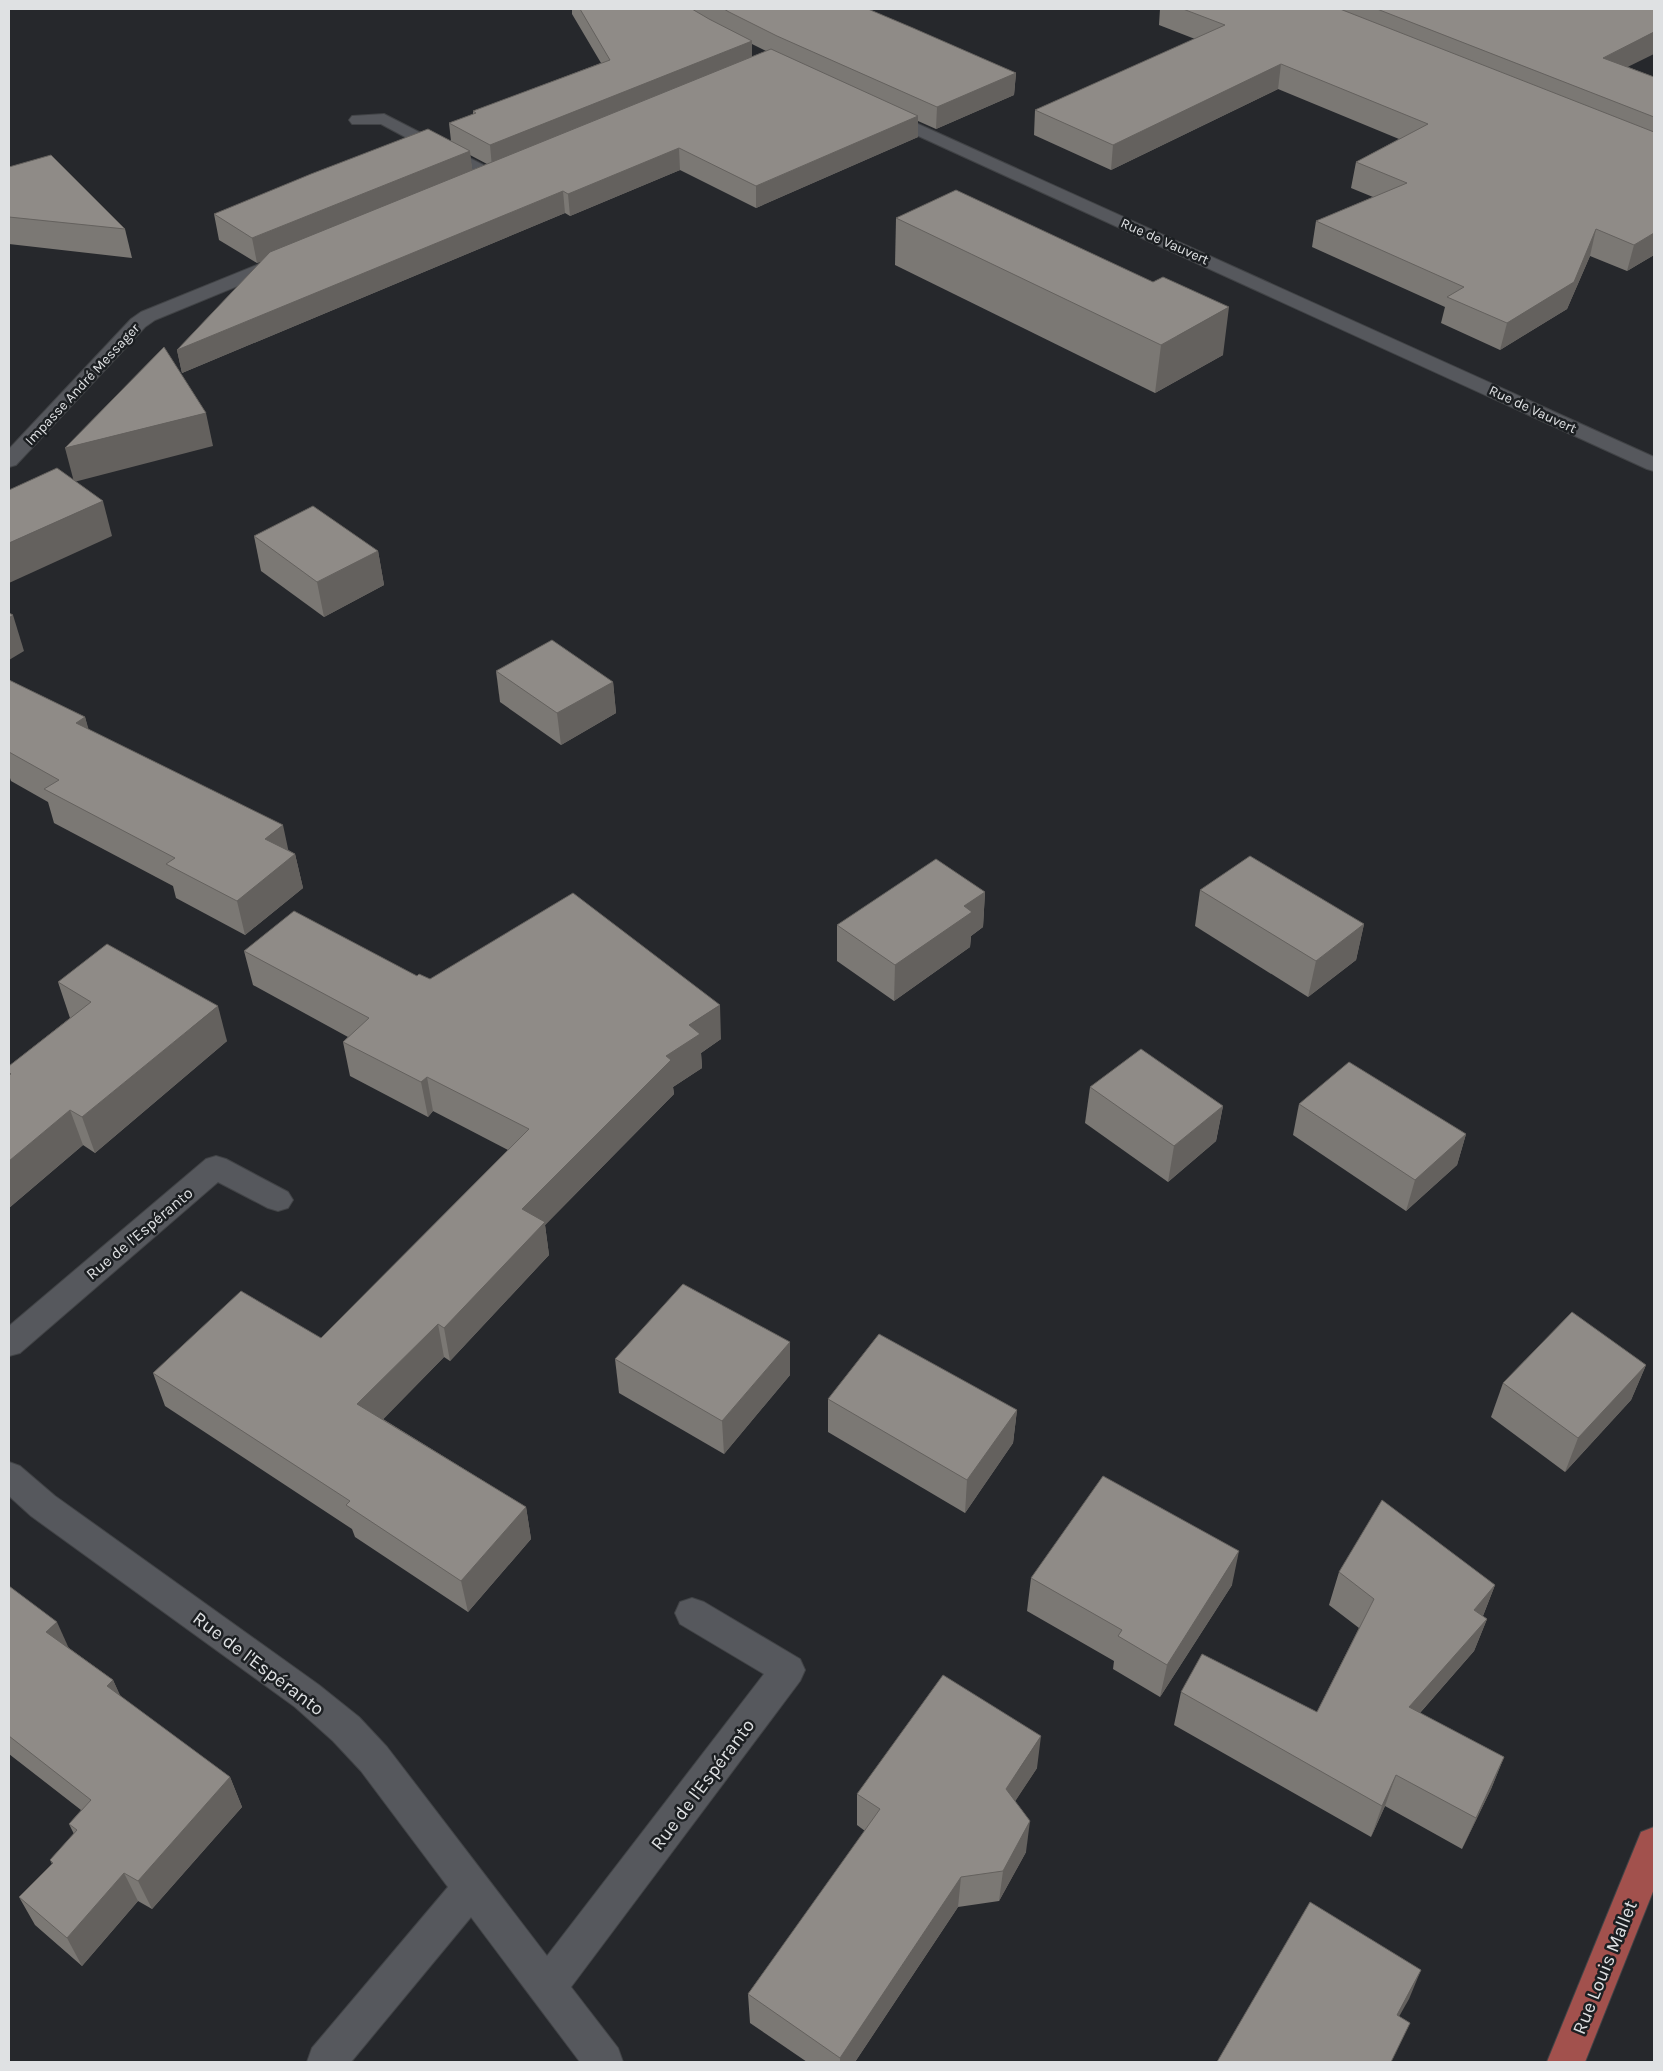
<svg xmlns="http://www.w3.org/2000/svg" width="1663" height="2071" viewBox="0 0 1663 2071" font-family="Karla,sans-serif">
<rect width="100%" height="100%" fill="#26282c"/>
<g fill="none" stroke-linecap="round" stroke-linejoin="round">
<defs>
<g id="minor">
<polygon points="885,109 1654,457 1654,471 1647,469 879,118 876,114 879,110"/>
<polygon points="384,114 497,172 500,176 497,180 491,181 485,180 381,124 352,124 349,120 352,116"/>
<polygon points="284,254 291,256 293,260 291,264 155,320 145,327 16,465 9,467 9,449 131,319 141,312"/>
<polygon points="216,1156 226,1159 288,1192 293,1200 288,1208 278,1211 268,1208 218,1182 20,1353 9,1356 9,1326 206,1159"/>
<polygon points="9,1462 20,1466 55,1496 319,1685 359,1717 387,1747 547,1956 764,1674 680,1624 675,1613 680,1602 692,1598 704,1602 800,1659 805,1670 800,1681 571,1987 618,2048 623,2062 580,2062 471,1917 351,2062 307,2062 312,2048 448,1887 361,1771 333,1741 295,1707 31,1516 9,1496"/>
</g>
<polygon id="major" points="1654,1827 1654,1889 1585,2062 1547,2062 1641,1832"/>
</defs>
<use href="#minor" stroke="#414346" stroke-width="2"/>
<use href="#major" stroke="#414346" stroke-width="2"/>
<use href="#minor" fill="#56585d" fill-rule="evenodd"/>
<use href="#major" fill="#a2514d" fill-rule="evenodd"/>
</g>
<g fill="#7b7874" fill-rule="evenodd">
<path d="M572,9H868L1016,73L1014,95L936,129L918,121V137L756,208L680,170L570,216L565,213L182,373L177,350L262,261L257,263L219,240L214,214L451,141L449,123L473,114V111L601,63L572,14ZM752,44L766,51L752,57ZM470,155L487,164L472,170Z"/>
<polygon points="1160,9 1654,9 1628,67 1654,77 1654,255 1627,271 1590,256 1567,309 1500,350 1441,323 1445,307 1312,247 1316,221 1373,197 1351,188 1356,162 1399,139 1278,89 1111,170 1034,135 1035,110 1195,39 1159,25"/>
<polygon points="9,167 125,229 132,258 9,244"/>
<polygon points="896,218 1223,355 1155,393 895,265"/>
<polygon points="254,536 378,551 384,585 324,617 261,571"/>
<polygon points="496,671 613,682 616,713 561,745 500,702"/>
<polygon points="9,680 85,717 88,729 295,854 303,888 245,935 176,898 173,886 54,823 48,802 11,781 10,778 9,777"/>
<polygon points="1200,890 1364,924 1356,960 1308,997 1195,926"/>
<polygon points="985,892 983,927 971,936 970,947 894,1001 837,961 837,925"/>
<polygon points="244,951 417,976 430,979 721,1039 701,1053 702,1068 673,1087 674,1094 545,1225 549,1255 450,1361 444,1357 383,1419 526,1507 531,1539 468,1612 355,1537 352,1529 165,1406 153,1373 321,1338 508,1150 433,1111 428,1117 350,1076 343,1042 348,1037 253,985"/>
<polygon points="58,982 227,1041 95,1153 83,1145 9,1208 9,1066 70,1018"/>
<polygon points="1090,1087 1223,1106 1216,1141 1168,1182 1085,1123"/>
<polygon points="1299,1104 1466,1134 1457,1165 1406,1211 1293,1135"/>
<polygon points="790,1342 790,1375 724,1454 619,1393 615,1359"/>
<polygon points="1646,1365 1631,1400 1565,1472 1491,1417 1503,1383"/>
<polygon points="828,1399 1017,1410 1013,1443 965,1513 828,1432"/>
<polygon points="1339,1572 1495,1585 1483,1616 1487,1619 1474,1651 1420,1713 1504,1757 1491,1789 1462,1849 1385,1806 1371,1837 1174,1725 1181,1692 1317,1712 1359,1628 1329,1605"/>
<polygon points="1031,1578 1232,1585 1160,1697 1113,1669 1114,1661 1027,1611"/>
<polygon points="9,1586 69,1648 113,1680 120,1696 230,1777 242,1807 152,1909 138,1901 82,1966 35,1925 19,1897 52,1864 50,1860 74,1834 69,1824 81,1810 9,1754"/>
<polygon points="1037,1768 1015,1801 1026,1852 999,1901 958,1907 855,2062 807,2062 750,2023 748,1994 865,1831 857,1825 857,1794"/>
</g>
<g fill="#64615e">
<polygon points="1654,32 1654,54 1597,82 1603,58"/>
<polygon points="752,41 752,62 492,167 490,145"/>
<polygon points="1281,64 1278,89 1111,170 1113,145"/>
<polygon points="1016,73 1014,95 936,129 937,107"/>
<polygon points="918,116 918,137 756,208 756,186"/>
<polygon points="679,148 680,170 570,216 568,194"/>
<polygon points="470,151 473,176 257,263 252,238"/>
<polygon points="563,191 565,213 182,373 177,350"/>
<polygon points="1596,229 1590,256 1567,309 1500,350 1507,323"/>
<polygon points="1654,233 1654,255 1627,271 1634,245"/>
<polygon points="1229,307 1223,355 1155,393 1161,345"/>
<polygon points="206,413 213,446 74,482 65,448"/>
<polygon points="103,501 112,536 9,583 9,543"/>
<polygon points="378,551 384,585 324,617 317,582"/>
<polygon points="13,615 24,651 9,660 9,618"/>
<polygon points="613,682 616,713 561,745 557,713"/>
<polygon points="85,717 95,751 76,723"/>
<polygon points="283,825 290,858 295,854 303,888 245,935 237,901 265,839"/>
<polygon points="985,892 983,927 971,936 970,947 894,1001 895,965 964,906"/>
<polygon points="1364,924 1356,960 1308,997 1316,961"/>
<polygon points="720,1005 721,1039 701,1053 702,1068 673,1087 674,1094 545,1225 549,1255 450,1361 444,1328 522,1209 666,1056 689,1025"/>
<polygon points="218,1006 227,1041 95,1153 82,1117"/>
<polygon points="427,1077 433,1111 428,1117 421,1082"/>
<polygon points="1223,1106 1216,1141 1168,1182 1174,1146"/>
<polygon points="70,1110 83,1145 9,1208 9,1161"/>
<polygon points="1466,1134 1457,1165 1406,1211 1415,1180"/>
<polygon points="438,1324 444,1357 366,1437 357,1404"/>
<polygon points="790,1342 790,1375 724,1454 722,1421"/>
<polygon points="1646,1365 1631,1400 1565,1472 1578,1438"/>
<polygon points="1017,1410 1013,1443 965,1513 967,1480"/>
<polygon points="526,1507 531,1539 468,1612 461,1581"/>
<polygon points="1239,1551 1232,1585 1160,1697 1167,1665"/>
<polygon points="1495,1585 1482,1618 1474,1610"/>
<polygon points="1487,1619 1474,1651 1397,1739 1409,1707"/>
<polygon points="57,1622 71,1653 46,1632"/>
<polygon points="113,1680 127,1710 107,1686"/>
<polygon points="1041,1736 1037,1768 1003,1820 1006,1789"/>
<polygon points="1504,1757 1491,1789 1462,1849 1476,1818"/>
<polygon points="1396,1775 1385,1806 1371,1837 1382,1806"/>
<polygon points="230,1777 242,1807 152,1909 138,1881"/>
<polygon points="1030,1821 1026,1852 999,1901 1003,1871"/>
<polygon points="124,1873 138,1901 82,1966 67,1938"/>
<polygon points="961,1877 958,1907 855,2062 840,2062 840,2058"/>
<polygon points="1421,1970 1409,1999 1384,2043 1397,2015"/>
</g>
<g fill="#8f8b87" stroke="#64615e">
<polygon points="580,9 692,9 709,19 752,41 490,145 449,123 476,113 473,111 610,60"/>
<polygon points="724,9 868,9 913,28 1016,73 937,107 777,36 729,12"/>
<polygon points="1183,9 1340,9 1654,132 1654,233 1634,245 1596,229 1574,282 1507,323 1447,297 1464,287 1316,221 1407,183 1356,162 1428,124 1281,64 1113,145 1035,110 1225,25"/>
<polygon points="1377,9 1654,9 1654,32 1603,58 1654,77 1654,117"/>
<polygon points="771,49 918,116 756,186 679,148 568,194 563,191 177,350 270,252"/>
<polygon points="428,129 470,151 252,238 214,214 311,174"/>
<polygon points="51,155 125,229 9,217 9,167"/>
<polygon points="956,190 1153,282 1163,277 1229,307 1161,345 896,218"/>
<polygon points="164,347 206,413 65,448"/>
<polygon points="57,468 103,501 9,543 9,490"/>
<polygon points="313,506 378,551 317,582 254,536"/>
<polygon points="9,613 13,615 9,618"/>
<polygon points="552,640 613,682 557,713 496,671"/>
<polygon points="9,680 85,717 76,723 283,825 265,839 295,854 237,901 166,864 175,858 44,789 59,780 9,752"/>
<polygon points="1250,856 1364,924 1316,961 1200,890"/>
<polygon points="936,859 985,892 964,906 972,912 895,965 837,925"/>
<polygon points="573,893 720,1005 689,1025 700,1034 666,1056 671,1060 522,1209 545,1222 444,1328 438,1324 357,1404 526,1507 461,1581 346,1505 350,1501 153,1373 241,1291 321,1338 529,1129 427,1077 421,1082 343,1042 369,1018 244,951 294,911 417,976 419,974 430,979"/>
<polygon points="107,944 218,1006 82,1117 70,1110 9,1161 9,1075 11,1074 9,1072 9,1066 91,1002 58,982"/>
<polygon points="1141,1049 1223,1106 1174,1146 1090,1087"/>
<polygon points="1349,1062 1466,1134 1415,1180 1299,1104"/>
<polygon points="683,1284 790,1342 722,1421 615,1359"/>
<polygon points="1572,1312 1646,1365 1578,1438 1503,1383"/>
<polygon points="879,1334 1017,1410 967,1480 828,1399"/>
<polygon points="1103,1476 1239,1551 1167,1665 1118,1636 1122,1630 1031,1578"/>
<polygon points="1382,1500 1495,1585 1474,1610 1487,1619 1409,1707 1504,1757 1476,1818 1396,1775 1382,1806 1181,1692 1202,1654 1317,1712 1374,1599 1339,1572"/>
<polygon points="9,1586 57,1622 46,1632 113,1680 107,1686 230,1777 138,1881 124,1873 67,1938 19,1897 53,1863 50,1860 77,1830 69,1824 91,1800 9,1736"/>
<polygon points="943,1675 1041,1736 1006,1789 1030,1821 1003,1871 961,1877 840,2058 748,1994 880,1809 857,1794"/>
<polygon points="1310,1902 1421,1970 1397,2015 1410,2023 1391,2062 1217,2062"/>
</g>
<g text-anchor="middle" stroke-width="5" stroke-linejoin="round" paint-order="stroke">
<g font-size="14" fill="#dfe1e3" stroke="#1c1f22">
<text transform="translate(1165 241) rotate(24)" y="5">Rue de Vauvert</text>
<text transform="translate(82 384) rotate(-47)" y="5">Impasse André Messager</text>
<text transform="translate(1533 409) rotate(25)" y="5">Rue de Vauvert</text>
</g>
<g font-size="16" fill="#dfe1e3" stroke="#1c1f22">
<text transform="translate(139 1233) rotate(-40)" y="6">Rue de l'Espéranto</text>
</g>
<g font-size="19" fill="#dfe1e3" stroke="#1c1f22">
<text transform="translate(259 1663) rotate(37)" y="7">Rue de l'Espéranto</text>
<text transform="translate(702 1784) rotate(-53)" y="7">Rue de l'Espéranto</text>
<text transform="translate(1604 1967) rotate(-68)" y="7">Rue Louis Mallet</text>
</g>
</g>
<rect width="1663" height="2071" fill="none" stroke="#dfe1e3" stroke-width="20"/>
</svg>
